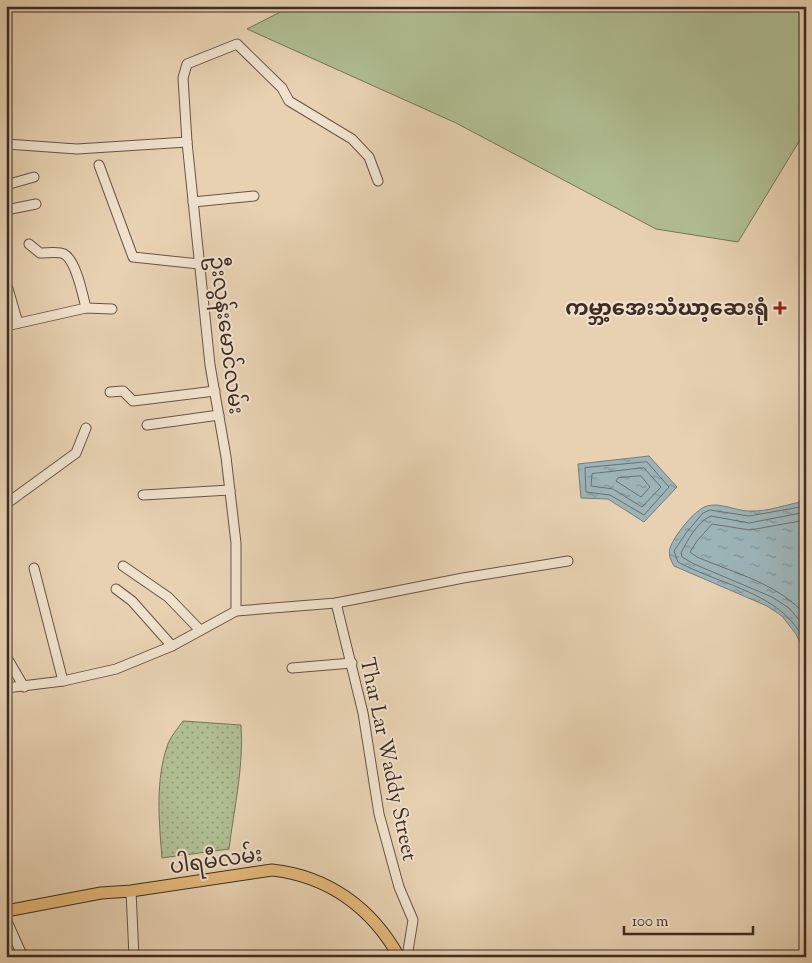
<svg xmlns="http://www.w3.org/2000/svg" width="812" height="963" viewBox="0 0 812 963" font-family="'Sorts Mill Goudy','Noto Sans Myanmar',serif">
<defs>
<pattern id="park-dots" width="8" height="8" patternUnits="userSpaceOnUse" patternTransform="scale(1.25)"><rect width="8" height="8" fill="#afbd91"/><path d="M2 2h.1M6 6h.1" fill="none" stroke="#909a76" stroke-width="1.8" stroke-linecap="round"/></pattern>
<pattern id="water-ripples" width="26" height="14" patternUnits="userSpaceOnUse" patternTransform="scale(1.25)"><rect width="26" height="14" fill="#9cb4b8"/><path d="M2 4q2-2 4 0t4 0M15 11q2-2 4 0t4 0" fill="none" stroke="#809395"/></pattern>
</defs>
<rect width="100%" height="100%" fill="#e7d1b1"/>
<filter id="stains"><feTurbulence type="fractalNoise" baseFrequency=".004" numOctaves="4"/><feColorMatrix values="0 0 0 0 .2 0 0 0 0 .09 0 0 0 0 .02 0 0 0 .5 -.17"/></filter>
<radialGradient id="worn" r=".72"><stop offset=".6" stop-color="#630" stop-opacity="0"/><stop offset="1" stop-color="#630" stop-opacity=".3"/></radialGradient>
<polygon fill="#afbd91" stroke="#76745a" points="292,6 806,6 806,130 738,242 656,229 456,123 247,29"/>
<path fill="url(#park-dots)" stroke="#76745a" d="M183,721L241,725C244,767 234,808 229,849L162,858C159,821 155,779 168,744C171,736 178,728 183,721Z"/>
<g fill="url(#water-ripples)" stroke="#767d7d">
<polygon points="649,456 677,487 644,522 608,499 581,498 578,464"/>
<path d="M806,501V656L796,634L782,616L767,606L674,566C671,561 668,555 670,548C674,536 695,509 707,506C720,502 736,511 749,511C768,512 787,504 806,501Z"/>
</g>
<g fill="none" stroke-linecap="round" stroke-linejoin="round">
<g stroke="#6c706e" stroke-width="1">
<polygon points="647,462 669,487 644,515 610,495 586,492 585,468"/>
<polygon points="644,468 661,487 642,507 613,489 591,486 592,474"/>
<polygon points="641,476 650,487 641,497 616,481 618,478"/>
<path d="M806,506L749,516L710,510L703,513L686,533L674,551L678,562C722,586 785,593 806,644"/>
<path d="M806,512L749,523L711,516C698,521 687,541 681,553L682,557L694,564L772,597L789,608L806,628"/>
<path d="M806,520L750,530L712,524L697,541L690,552L697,557C734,573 780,584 806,616"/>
</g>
<defs>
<g id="minor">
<polyline points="6,144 77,149 187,142"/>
<polyline points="99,165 133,257 199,264"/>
<polyline points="6,185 34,177"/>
<polyline points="193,202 254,196"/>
<polyline points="6,210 36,204"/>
<path d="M29,244L40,253C47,253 58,251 64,254C76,260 83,296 86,308"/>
<polyline points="6,282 18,323"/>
<polyline points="6,326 86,308 112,309"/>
<polyline points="110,392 123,391 133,401 215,391"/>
<polyline points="147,425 219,415"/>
<polyline points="143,495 230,490"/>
<polyline points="6,504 76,453 86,428"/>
<polyline points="123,566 168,597 200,630"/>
<polyline points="34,568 63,681"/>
<polyline points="116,589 132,601 172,646"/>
<polyline points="336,603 363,713 379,814 399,887 413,920 407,957"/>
<polyline points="236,611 236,543 226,457 210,365 187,142 183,78 187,64 237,44 282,88 289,101 352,139 369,157 378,181"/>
<polyline points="6,656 24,687"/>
<polyline points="292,668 352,663"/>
<polyline points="6,688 63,681 116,669 172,646 236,611 336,603 463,578 568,561"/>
<polyline points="131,891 134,957"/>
<polyline points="6,919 23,957"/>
</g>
<path id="major" d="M6,911L101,893L131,891L272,870C328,876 372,908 399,957"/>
</defs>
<use href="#minor" stroke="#685447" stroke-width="11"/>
<use href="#major" stroke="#3d2b24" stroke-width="13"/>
<use href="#minor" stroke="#efe1cc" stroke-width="9"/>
<use href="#major" stroke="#e4b878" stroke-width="11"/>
</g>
<path fill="#8f2418" stroke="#efe1cc" stroke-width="2" d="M777.5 300.5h5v5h5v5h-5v5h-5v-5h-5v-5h5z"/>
<g text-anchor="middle" stroke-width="4" stroke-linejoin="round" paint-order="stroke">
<g font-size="21" font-weight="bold" fill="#3d2b24" stroke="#efe1cc" text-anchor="end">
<text x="769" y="315">ကမ္ဘာ့အေးသံဃာ့ဆေးရုံ</text>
</g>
<g font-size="21" fill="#3d2b24" stroke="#efe1cc">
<text transform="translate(227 335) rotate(83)" y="7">ဦးလွန်းမောင်လမ်း</text>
<text transform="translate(389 759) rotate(78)" y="7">Thar Lar Waddy Street</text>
<text transform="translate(216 860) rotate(-8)" y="7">ပါရမီလမ်း</text>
</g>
</g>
<rect width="812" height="963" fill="none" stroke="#e7d1b1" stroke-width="25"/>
<rect x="8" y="8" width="797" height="948" fill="none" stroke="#3d2b24" stroke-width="2.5"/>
<rect x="12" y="12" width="787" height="938" fill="none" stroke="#3d2b24"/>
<path d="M624 926v8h129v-8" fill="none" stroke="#3d2b24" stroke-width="2.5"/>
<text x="632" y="926" font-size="15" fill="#3d2b24" stroke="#efe1cc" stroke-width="4" paint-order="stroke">100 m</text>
<rect width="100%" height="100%" filter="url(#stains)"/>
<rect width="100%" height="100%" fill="url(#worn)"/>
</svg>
